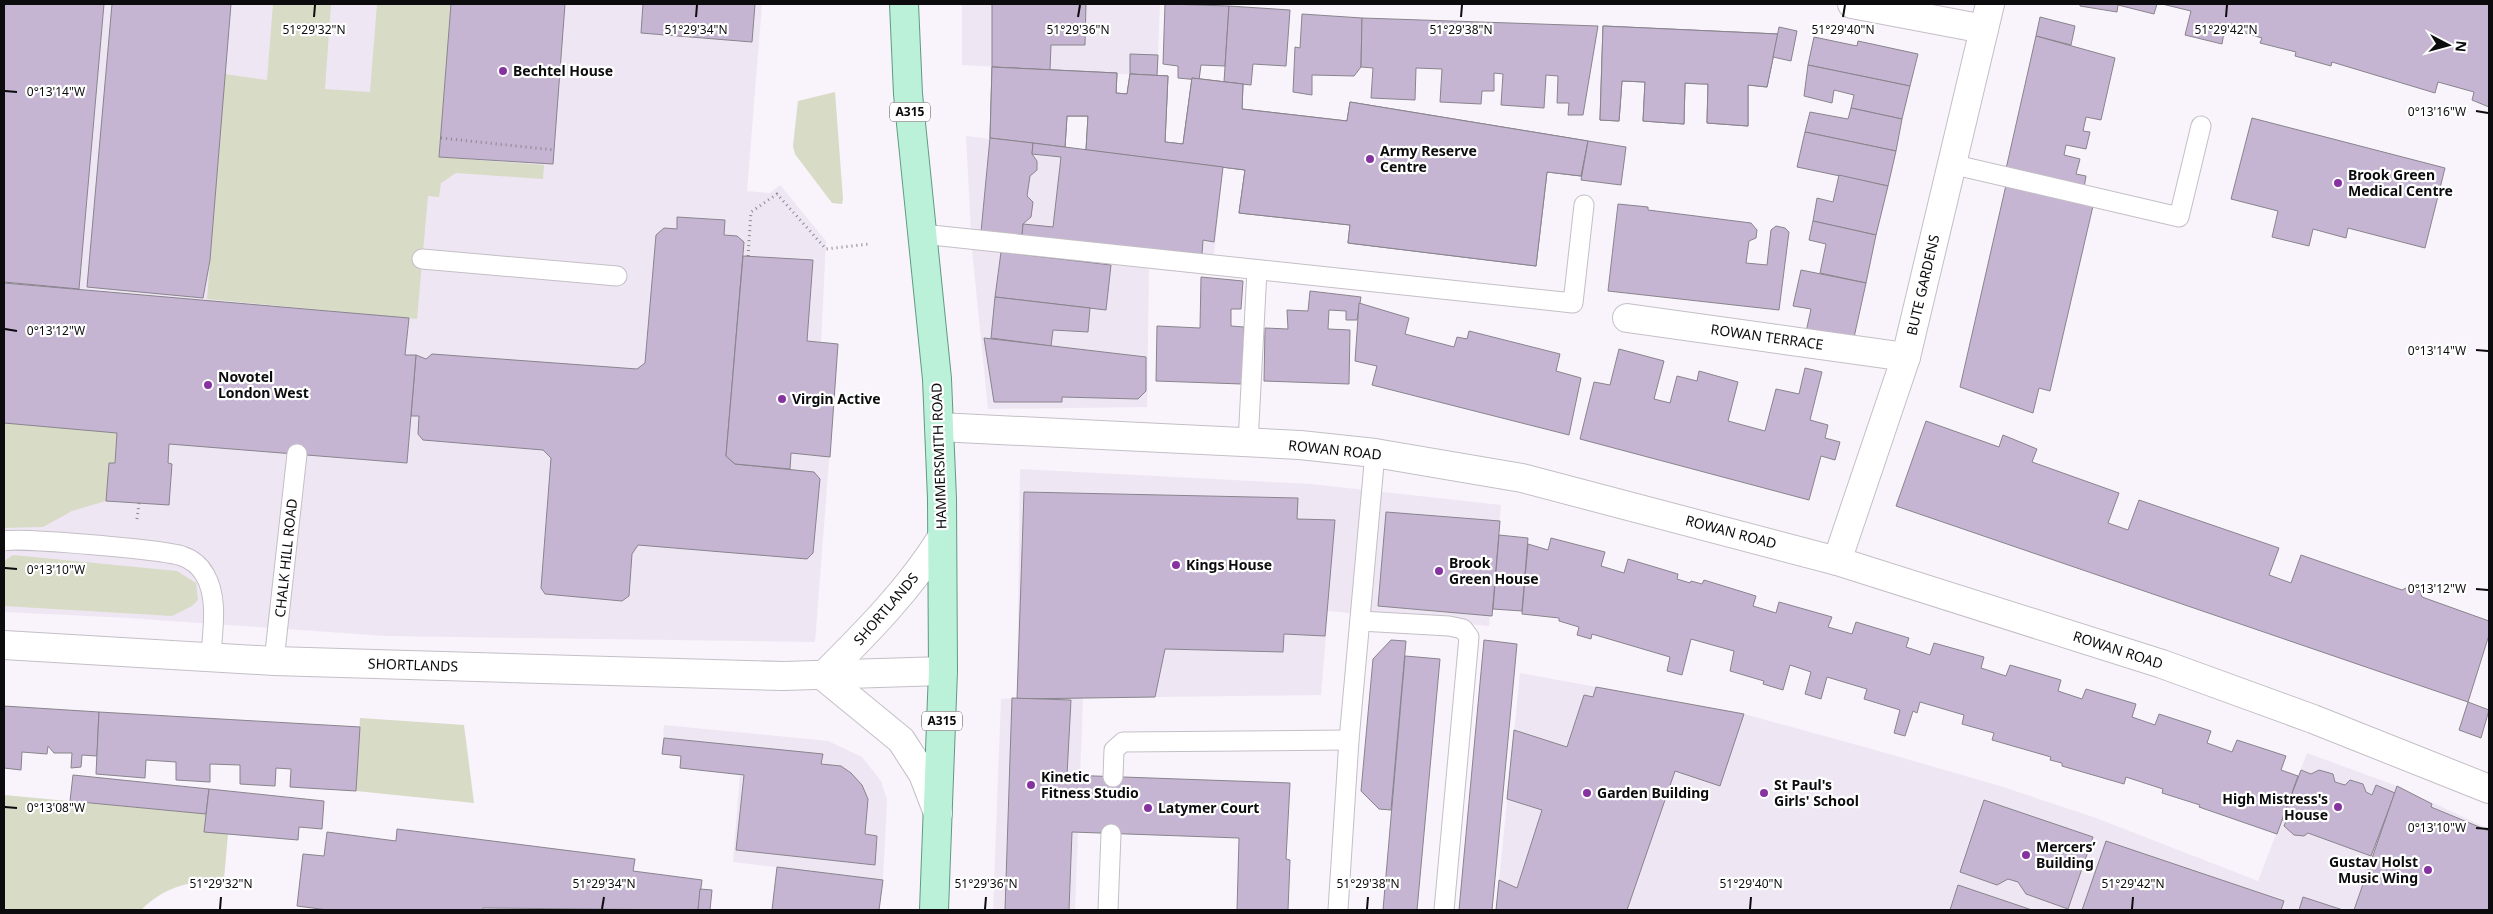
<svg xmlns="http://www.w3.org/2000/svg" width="2493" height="914" viewBox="0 0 2493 914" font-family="'Noto Sans',sans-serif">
<rect width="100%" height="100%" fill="#f9f3fb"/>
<g fill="#efe6f4">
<polygon points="4,4 762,4 747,191 770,193 780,185 826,241 821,343 838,344 815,642 386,636 129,618 4,612"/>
<polygon points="962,4 1160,4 1157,76 962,65"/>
<polygon points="966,136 1223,167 1212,275 1149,269 1147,407 988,409 972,250"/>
<polygon points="1020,469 1311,484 1501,505 1489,626 1328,611 1321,695 1083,698 1075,910 993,910 1001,699 1017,698"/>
<polygon points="1520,673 1744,714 1886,753 2000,786 2096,818 2258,881 2307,753 2397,786 2489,829 2489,910 1496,910"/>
<polygon points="664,725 828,741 862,757 881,781 887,800 883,880 733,862 740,774 680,768 681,756 662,754"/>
</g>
<g fill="#d8dbc6">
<polygon points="273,4 331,4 325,89 370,92 377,4 451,4 439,157 544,165 543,179 456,173 441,183 439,197 428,196 417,319 207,299 225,74 267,80"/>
<polygon points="835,92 843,199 842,204 832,203 795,154 793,146 798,101"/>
<polygon points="4,423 117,433 115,463 109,463 106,501 72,511 43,527 4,528"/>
<polygon points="13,555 177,571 196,583 198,600 192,606 172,616 4,606 4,561"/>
<polygon points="360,718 464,725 474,803 356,791"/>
<path d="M4,795L206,814L228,834L224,879C189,882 167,885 141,910H4Z"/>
</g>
<g fill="#c5b5d2" stroke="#88848c">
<polygon points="4,4 104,4 79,289 4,282"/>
<polygon points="112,4 231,4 210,260 203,298 87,287"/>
<polygon points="451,4 565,4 553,164 439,157"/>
<polygon points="643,4 755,4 752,42 641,33"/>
<polygon points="992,4 1086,4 1085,45 1051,45 1050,70 992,67"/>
<polygon points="1165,4 1229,6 1225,66 1201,65 1199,80 1178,78 1178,66 1163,64"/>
<polygon points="2080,4 2157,4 2154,14 2118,5 2117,12 2080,6"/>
<polygon points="2162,4 2489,4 2489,107 2472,100 2474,92 2438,82 2435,93 2332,62 2331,66 2295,56 2296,52 2260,43 2262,38 2225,27 2222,44 2185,35 2191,11"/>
<polygon points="1229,6 1290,10 1286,66 1253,64 1251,85 1224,82"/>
<polygon points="1302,14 1362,18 1361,67 1354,76 1312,75 1312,95 1293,92 1295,47 1300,48"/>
<polygon points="2040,17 2075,26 2071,45 2036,36"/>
<polygon points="1362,18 1598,26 1583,115 1568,115 1569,103 1557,103 1558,76 1546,75 1544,108 1501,105 1503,74 1494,73 1494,91 1482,91 1481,104 1440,102 1442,69 1416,68 1415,100 1371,98 1373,68 1361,67"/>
<polygon points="1603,26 1778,34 1767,87 1748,85 1748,126 1707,123 1708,84 1685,83 1684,124 1643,121 1645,82 1622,81 1619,121 1600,120"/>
<polygon points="1603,26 1778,34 1767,87 1748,85 1748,126 1707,123 1708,84 1699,84 1685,83 1684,124 1643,121 1645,82 1622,81 1619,121 1600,120"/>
<polygon points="1779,27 1797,31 1791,61 1773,57"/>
<polygon points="2036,36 2115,58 2101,120 2086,117 2083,131 2090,132 2086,149 2066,145 2064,155 2080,159 2076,174 2086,176 2084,188 2006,169"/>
<polygon points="1814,37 1857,46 1858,41 1918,54 1910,86 1808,65"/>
<polygon points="1130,54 1158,55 1157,76 1130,74"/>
<polygon points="1808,65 1910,86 1902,119 1851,108 1854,95 1834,90 1832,103 1804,96"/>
<polygon points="992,67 1117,73 1116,93 1127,94 1130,74 1168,76 1165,142 1183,144 1192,78 1243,84 1242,109 1347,121 1350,102 1588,141 1581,176 1547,172 1536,266 1348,243 1350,225 1239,213 1245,170 1086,150 1088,116 1067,116 1065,147 990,138"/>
<polygon points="992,67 1117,73 1116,93 1127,94 1130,74 1168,76 1165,142 1183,144 1192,78 1243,84 1242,109 1347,121 1350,102 1588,141 1581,176 1547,172 1536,266 1348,243 1350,225 1239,213 1245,170 1086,150 1088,116 1067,116 1065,147 990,138"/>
<polygon points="1851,108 1902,119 1896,151 1805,132 1810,112 1848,119"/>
<polygon points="2252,118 2445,168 2425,248 2348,228 2346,238 2313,229 2309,246 2272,237 2278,211 2231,199"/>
<polygon points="1805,132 1896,151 1888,186 1797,167"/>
<polygon points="990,138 1033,143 1032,154 1037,161 1037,170 1030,176 1027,196 1033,202 1031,217 1023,224 1022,236 981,232"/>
<polygon points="1588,141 1626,147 1621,185 1581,180"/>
<polygon points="1033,143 1223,167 1214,242 1203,240 1202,254 1022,236 1023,224 1053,227 1061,157 1032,154"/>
<polygon points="1839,175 1888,186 1876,235 1813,221 1817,198 1833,202"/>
<polygon points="2006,185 2093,206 2050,391 2039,388 2033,413 1960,387"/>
<polygon points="1618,204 1648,207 1648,210 1751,223 1757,230 1756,238 1749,241 1746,263 1767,265 1771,230 1776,226 1785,228 1789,232 1779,310 1608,291"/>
<polygon points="677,217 725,220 724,235 737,236 744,242 726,456 735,464 814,472 820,479 813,553 807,559 638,545 632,554 629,596 622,601 545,594 541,588 551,458 543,450 423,440 418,434 419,416 411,416 416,355 426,359 432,354 637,369 645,363 656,235 664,228 677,229"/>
<polygon points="1813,221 1876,235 1866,283 1820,273 1826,244 1809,240"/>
<polygon points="1001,252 1111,265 1106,310 995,297"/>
<polygon points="743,256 813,260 807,341 838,344 830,457 791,453 790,469 735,464 726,456"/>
<polygon points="1801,270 1866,283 1853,342 1806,332 1811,309 1793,306"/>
<polygon points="1201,277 1243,281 1241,309 1231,309 1231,326 1244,327 1242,384 1156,381 1157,326 1200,328"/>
<polygon points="4,283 409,318 405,355 416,355 407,463 169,444 168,463 172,464 169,505 106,501 109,463 115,463 117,433 4,423"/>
<polygon points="1310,291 1361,297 1357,320 1346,320 1346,311 1329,310 1328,329 1350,330 1349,384 1264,381 1265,328 1288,329 1287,310 1308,311"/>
<polygon points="995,297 1090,308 1088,332 1053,330 1051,346 991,338"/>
<polygon points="1359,303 1409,318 1405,334 1454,347 1457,337 1467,339 1469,331 1560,354 1556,371 1581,378 1569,435 1372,385 1377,366 1355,361"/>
<polygon points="984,338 1146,357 1146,391 1138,399 1062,397 1062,402 994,402"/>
<polygon points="1619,349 1664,361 1654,399 1670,403 1677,376 1697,381 1699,371 1738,382 1728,421 1765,431 1776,389 1799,394 1805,368 1822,372 1810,420 1828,425 1825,438 1840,442 1835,460 1821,456 1809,500 1580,439 1594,382 1610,385"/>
<polygon points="1926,421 1999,447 2003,435 2037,449 2032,462 2119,493 2108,523 2128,530 2139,500 2279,548 2269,575 2291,583 2301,555 2402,590 2410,586 2420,591 2422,597 2489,621 2489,635 2468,702 1896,506"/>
<polygon points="1024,492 1298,498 1297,519 1335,520 1325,636 1284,634 1283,652 1165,649 1155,697 1017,699"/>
<polygon points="1386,512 1500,521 1492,616 1378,606"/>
<polygon points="1499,535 1528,538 1522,611 1493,609"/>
<polygon points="1551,538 1605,552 1601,566 1624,573 1628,559 1678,574 1677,579 1690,583 1691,581 1702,584 1704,580 1756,596 1753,606 1776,613 1779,602 1832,617 1828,627 1852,634 1856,622 1909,638 1906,647 1930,655 1934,643 1984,657 1981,668 2006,676 2010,665 2061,680 2058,691 2082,699 2086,689 2136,704 2132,717 2155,725 2159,714 2211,731 2207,743 2232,752 2237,740 2286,756 2281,770 2298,776 2277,834 2199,807 2200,805 2162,793 2163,789 2126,777 2124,784 2062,766 2062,763 2050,760 2051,757 1992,740 1994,733 1962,724 1964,715 1920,702 1917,713 1913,711 1905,736 1894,733 1900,710 1864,699 1867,689 1827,677 1821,699 1805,694 1811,672 1790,665 1783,690 1763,684 1764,681 1730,671 1734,651 1691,639 1682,675 1667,671 1670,657 1592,634 1591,639 1577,635 1579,627 1559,621 1559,618 1522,614 1528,544 1548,550"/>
<polygon points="1391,640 1406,641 1391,810 1379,809 1361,791 1373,659"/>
<polygon points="1484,640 1517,644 1492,910 1459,910"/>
<polygon points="1405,656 1440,659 1417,910 1383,910"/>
<polygon points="1596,687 1744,714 1720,786 1675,771 1627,910 1496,910 1499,880 1517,888 1542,810 1507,799 1514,730 1567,747 1584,695 1593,697"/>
<polygon points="1012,698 1071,700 1067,775 1290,783 1286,859 1290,860 1288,910 1237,910 1239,838 1072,832 1069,910 1005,910"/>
<polygon points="2468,702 2489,710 2481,738 2459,730"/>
<polygon points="4,706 99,712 97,756 82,755 81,767 71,768 72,753 54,753 48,746 47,754 22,752 21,770 4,768"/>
<polygon points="99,712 360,727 356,791 290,787 291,769 276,768 275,786 240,784 240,765 210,764 210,782 176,780 176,762 146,760 145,778 96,774"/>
<polygon points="664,738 823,754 821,764 841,766 851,773 862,785 868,799 865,834 877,836 875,865 736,850 744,775 680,768 681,756 662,754"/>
<polygon points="2301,770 2311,774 2319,770 2333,774 2335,782 2345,785 2350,780 2363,784 2366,792 2372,795 2376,785 2395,793 2371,856 2308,833 2304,836 2294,835 2284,826 2286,821 2282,820"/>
<polygon points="73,775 209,789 206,814 70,801"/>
<polygon points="2397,786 2432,804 2431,807 2489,831 2489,910 2354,910"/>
<polygon points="209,789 324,801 322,829 299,827 298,840 204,832"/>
<polygon points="1984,800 2093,837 2068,909 2026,894 2018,882 2008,879 1997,885 1960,872"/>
<polygon points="397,829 635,859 633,871 702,880 698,910 483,908 483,910 328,910 297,906 303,854 324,856 327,832 396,841"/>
<polygon points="2106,841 2284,901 2281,910 2082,910"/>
<polygon points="777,867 883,880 879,910 772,910"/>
<polygon points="1958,885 2032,910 1950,910"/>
<polygon points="700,889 712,890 710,910 698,910"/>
<polygon points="2303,897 2343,910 2299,910"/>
</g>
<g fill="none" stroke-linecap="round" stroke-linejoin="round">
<defs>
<g id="service">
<polyline points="1951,164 2179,217 2201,126"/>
<polyline points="922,234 1573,303 1584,205"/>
<polyline points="422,259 617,276"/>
<polyline points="1248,443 1257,270"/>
<path d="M4,541C18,537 165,550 182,556C191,559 200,566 205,575C219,599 212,631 211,658"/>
<polyline points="1360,621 1449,626 1463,629 1469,637 1444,910"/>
<polyline points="274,661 297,454"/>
<polyline points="1113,777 1114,750 1123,742 1349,740"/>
<polyline points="1108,910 1111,834"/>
<polyline points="1338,910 1349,740 1375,453"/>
</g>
<g id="minor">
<polyline points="1852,4 1984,29"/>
<polyline points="1627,318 1906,357"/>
<polyline points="939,427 1300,445 1375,453 1522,478 1837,561 2162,664 2313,719 2489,789"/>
<polyline points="1837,561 1906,357 1990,4"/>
<polyline points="4,645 274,661 783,676 943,671"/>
<polyline points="823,676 901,740 923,774 938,813"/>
<path d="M823,676C866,633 910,589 942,537"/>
</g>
<polyline id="primary" points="904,4 908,94 937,379 942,499 943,671 934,910"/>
</defs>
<use href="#service" stroke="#c4bfc6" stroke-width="21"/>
<use href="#minor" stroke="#c4bfc6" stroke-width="30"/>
<use href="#primary" stroke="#609b81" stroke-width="30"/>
<g stroke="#8c888d" stroke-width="3" stroke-dasharray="1 4" stroke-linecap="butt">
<polyline points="441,138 554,150"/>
<polyline points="748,256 751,212 777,194 826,249 869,244"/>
<polyline points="137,519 139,503"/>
</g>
<use href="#service" stroke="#fff" stroke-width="19"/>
<use href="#minor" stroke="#fff" stroke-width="28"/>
<use href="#primary" stroke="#bbf1d9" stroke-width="28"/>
</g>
<path fill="none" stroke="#0c0b0d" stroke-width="2" d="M314,17L315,5M696,17L697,5M1078,17L1080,5M1461,17L1462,5M1843,17L1845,5M2226,17L2227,5M5,91L17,92M2476,111L2488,113M5,329L17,331M2476,350L2488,351M5,568L17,569M2476,589L2488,590M5,807L17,808M2476,828L2488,829M220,909L221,897M602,909L604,897M985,909L986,897M1367,909L1368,897M1750,909L1751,897M2132,909L2133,897"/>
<g fill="#8633a1" stroke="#fff" stroke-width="2">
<circle cx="503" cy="71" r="5"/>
<circle cx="1370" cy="159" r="5"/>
<circle cx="2338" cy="183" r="5"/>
<circle cx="208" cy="385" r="5"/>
<circle cx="782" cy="399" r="5"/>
<circle cx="1176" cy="565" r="5"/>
<circle cx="1439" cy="571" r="5"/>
<circle cx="1031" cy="785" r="5"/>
<circle cx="1587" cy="793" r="5"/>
<circle cx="1764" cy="793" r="5"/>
<circle cx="2338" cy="807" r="5"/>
<circle cx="1148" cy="808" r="5"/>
<circle cx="2026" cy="855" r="5"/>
<circle cx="2428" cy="870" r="5"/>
</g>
<g text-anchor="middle" stroke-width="4.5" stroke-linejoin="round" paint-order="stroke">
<g fill="#fff" stroke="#555456" stroke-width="1">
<rect x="890" y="102.5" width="40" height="19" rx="4"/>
<rect x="922" y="711.5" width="40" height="19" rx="4"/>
</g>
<g font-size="12" font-weight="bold" fill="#0c0b0d">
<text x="910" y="116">A315</text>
<text x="942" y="725">A315</text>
</g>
<g font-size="14" font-weight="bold" fill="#0c0b0d" stroke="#fff" text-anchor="start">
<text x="513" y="76">Bechtel House</text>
<text x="1380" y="156">Army Reserve<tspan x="1380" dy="16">Centre</tspan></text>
<text x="2348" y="180">Brook Green<tspan x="2348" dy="16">Medical Centre</tspan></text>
<text x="218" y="382">Novotel<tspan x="218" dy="16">London West</tspan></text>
<text x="792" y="404">Virgin Active</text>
<text x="1449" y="568">Brook<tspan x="1449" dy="16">Green House</tspan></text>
<text x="1186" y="570">Kings House</text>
<text x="1041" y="782">Kinetic<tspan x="1041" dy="16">Fitness Studio</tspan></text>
<text x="1774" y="790">St Paul's<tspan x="1774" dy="16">Girls' School</tspan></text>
<text x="1597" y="798">Garden Building</text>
<text x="2328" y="804" text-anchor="end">High Mistress's<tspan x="2328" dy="16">House</tspan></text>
<text x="1158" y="813">Latymer Court</text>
<text x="2036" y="852">Mercers’<tspan x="2036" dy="16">Building</tspan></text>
<text x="2418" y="867" text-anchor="end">Gustav Holst<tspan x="2418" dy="16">Music Wing</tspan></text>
</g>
<g font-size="14" fill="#0c0b0d" stroke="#fff">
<text transform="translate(1923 285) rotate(-77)" y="5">BUTE GARDENS</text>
<text transform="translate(1767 337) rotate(8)" y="5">ROWAN TERRACE</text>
<text transform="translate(1335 450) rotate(6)" y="5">ROWAN ROAD</text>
<text transform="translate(939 456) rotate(-92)" y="5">HAMMERSMITH ROAD</text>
<text transform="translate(1731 532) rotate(15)" y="5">ROWAN ROAD</text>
<text transform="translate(286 558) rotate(-84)" y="5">CHALK HILL ROAD</text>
<text transform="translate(886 609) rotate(-49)" y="5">SHORTLANDS</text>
<text transform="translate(2118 650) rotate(18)" y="5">ROWAN ROAD</text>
<text transform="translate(413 665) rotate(2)" y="5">SHORTLANDS</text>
</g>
</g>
<g font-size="12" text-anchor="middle" fill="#0c0b0d" stroke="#fff" stroke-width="4.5" stroke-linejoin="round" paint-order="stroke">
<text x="314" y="34">51°29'32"N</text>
<text x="696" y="34">51°29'34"N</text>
<text x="1078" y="34">51°29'36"N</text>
<text x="1461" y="34">51°29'38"N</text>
<text x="1843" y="34">51°29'40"N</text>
<text x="2226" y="34">51°29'42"N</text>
<text x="56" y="96">0°13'14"W</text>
<text x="2437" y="116">0°13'16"W</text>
<text x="56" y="335">0°13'12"W</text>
<text x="2437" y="355">0°13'14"W</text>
<text x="56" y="574">0°13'10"W</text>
<text x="2437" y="593">0°13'12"W</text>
<text x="56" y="812">0°13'08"W</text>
<text x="2437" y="832">0°13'10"W</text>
<text x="221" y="888">51°29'32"N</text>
<text x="604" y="888">51°29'34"N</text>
<text x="986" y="888">51°29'36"N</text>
<text x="1368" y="888">51°29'38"N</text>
<text x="1751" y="888">51°29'40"N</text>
<text x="2133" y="888">51°29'42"N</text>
</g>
<rect width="2493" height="914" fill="none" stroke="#0c0b0d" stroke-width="10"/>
<g transform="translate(2448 45) rotate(96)" stroke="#ffffff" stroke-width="4" paint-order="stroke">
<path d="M0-4L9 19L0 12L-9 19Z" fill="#0c0b0d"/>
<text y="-8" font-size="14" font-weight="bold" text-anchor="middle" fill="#0c0b0d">N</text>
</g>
</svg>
